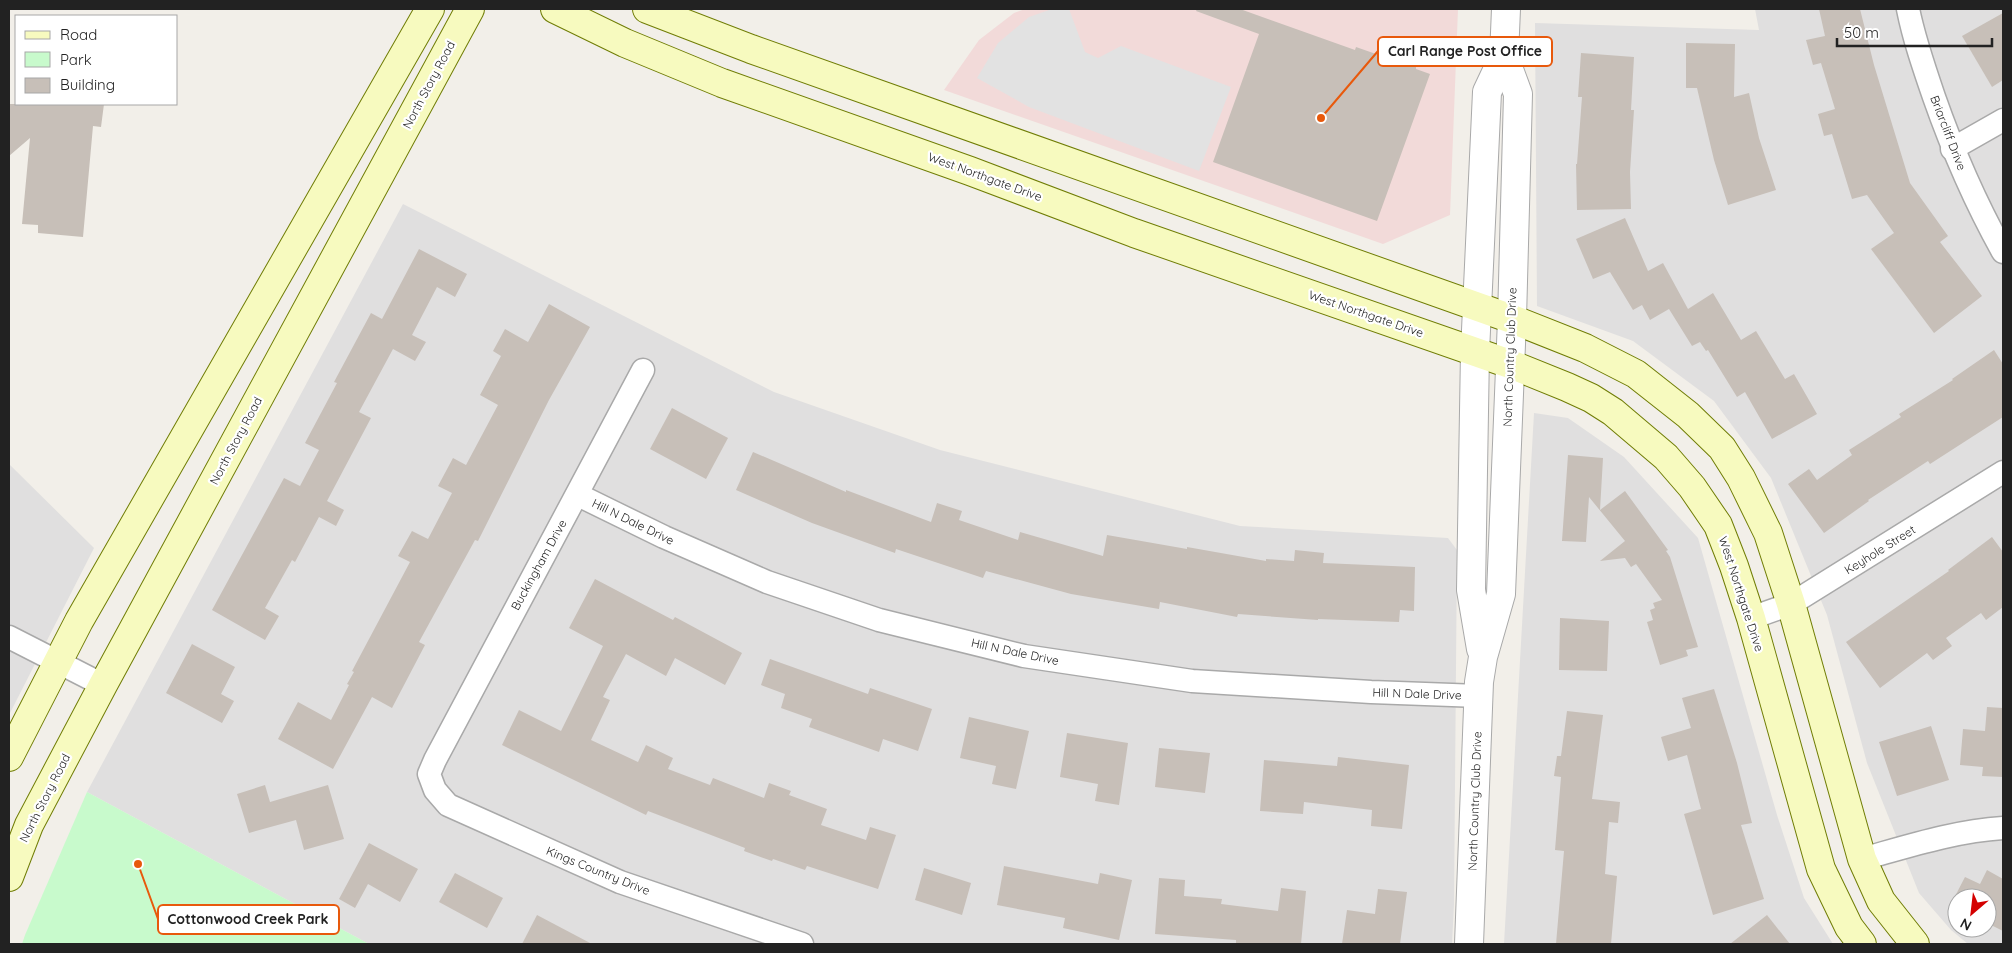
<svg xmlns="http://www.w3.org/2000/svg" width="2012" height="953" viewBox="0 0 2012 953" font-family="Quicksand,sans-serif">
<rect width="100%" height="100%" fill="#f2efe9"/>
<g fill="#e0dfdf" fill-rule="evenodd">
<path d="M1755,9H2003V944H1968L1951,930L1919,893L1867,763L1827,615L1771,478L1714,401L1633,341L1537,306L1535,23L1759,30ZM1957,898H1987V928H1957Z"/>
<polygon points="403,204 774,392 940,450 1240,526 1448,538 1457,550 1454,904 1452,944 369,944 87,792"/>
<polygon points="1534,413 1568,418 1624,457 1698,538 1777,815 1804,898 1833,944 1504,944"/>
<polygon points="9,464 94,548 9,715"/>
</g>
<polygon fill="#f2dad9" points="1025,9 1458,9 1450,215 1383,244 944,90 979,40 1014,13"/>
<polygon fill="#c8facc" points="87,792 369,944 22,944 25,935"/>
<polygon fill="#e2e2e2" points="1052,9 1069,9 1085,52 1098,58 1121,46 1231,87 1199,171 1029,107 977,78 998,43 1029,17"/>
<g fill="#c7bfb8">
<polygon points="1197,9 1240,9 1355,50 1356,47 1376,54 1416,56 1416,69 1430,74 1377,221 1213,162 1259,34 1196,11"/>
<polygon points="1819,9 1860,9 1874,65 1910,183 1948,236 1940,242 1982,296 1934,333 1871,249 1894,233 1867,195 1852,199 1832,134 1824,136 1818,114 1835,109 1821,63 1813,65 1806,40 1825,36"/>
<polygon points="2003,13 2003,80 1992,87 1962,36"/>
<polygon points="1686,43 1735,44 1734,97 1749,93 1759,138 1776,190 1728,205 1714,160 1697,88 1686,88"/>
<polygon points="1581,53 1634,57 1631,110 1634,110 1630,172 1631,209 1577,210 1576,164 1577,164 1582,97 1578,97"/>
<polygon points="9,104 104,104 101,127 93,126 83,237 38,233 38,225 22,224 30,138 9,156"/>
<polygon points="1625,218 1648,271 1663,263 1688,309 1713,293 1741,340 1756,331 1785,379 1794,374 1817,414 1772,439 1745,392 1737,397 1708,350 1706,351 1700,342 1692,346 1669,309 1650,320 1642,305 1633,310 1610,272 1593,279 1576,239"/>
<polygon points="419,249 467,274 455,297 437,287 412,335 426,342 415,361 393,349 359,412 371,418 327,501 344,510 336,526 319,517 295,562 292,560 265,608 279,616 265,640 212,610 284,478 300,486 319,450 305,443 337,383 334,382 371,313 382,319"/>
<polygon points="549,304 590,327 549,400 478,541 475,540 419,642 425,645 392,708 372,697 333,769 278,739 298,702 331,720 349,685 347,684 354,672 352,671 410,562 398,556 412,531 428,539 452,493 438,486 453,458 466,465 498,405 480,395 501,356 493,351 505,329 528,342"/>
<polygon points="1994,350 2003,364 2003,417 1930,464 1928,461 1868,500 1869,501 1824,533 1788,484 1809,469 1817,480 1852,455 1849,450 1901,417 1899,414 1953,380 1952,379"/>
<polygon points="672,408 728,438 706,479 650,449"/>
<polygon points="753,452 846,492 846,490 931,522 937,503 962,511 959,520 1018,540 1020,532 1103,556 1107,535 1187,549 1187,547 1266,561 1266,559 1294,561 1295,550 1324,553 1323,563 1415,567 1414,611 1400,610 1399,622 1318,619 1318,620 1238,614 1237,617 1160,602 1159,609 1071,594 986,571 983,578 896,549 895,553 812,523 736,490"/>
<polygon points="1568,455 1603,458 1600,510 1625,491 1668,550 1666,551 1670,557 1698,647 1686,650 1688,656 1660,665 1647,622 1653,620 1650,610 1655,608 1653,603 1662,600 1636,564 1631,567 1625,558 1600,561 1625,541 1589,497 1586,542 1562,541"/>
<polygon points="1992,537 2003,552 2003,607 1986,620 1981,613 1946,638 1952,646 1933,660 1927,653 1880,688 1846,642 1949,571 1948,570"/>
<polygon points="595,579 673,620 675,617 742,653 725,685 675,658 666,676 626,654 603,697 610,700 591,740 638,762 646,745 673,758 668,769 710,785 713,778 764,798 769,783 791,791 789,795 827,809 821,825 866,840 870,827 896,835 878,889 807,866 805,870 773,859 772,861 744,851 745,848 648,811 646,815 502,745 519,710 561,731 603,646 569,628"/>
<polygon points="1560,618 1609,621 1607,671 1559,670"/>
<polygon points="192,644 235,667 221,694 234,701 222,723 166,693"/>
<polygon points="770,659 868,694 870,688 932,709 918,751 883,739 879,752 809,727 812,719 781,708 785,694 761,685"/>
<polygon points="1714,689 1737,763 1752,823 1741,825 1764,899 1713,915 1684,814 1701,809 1687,755 1668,761 1661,737 1691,728 1682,698"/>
<polygon points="1987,707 2003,708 2003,777 1982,776 1983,767 1960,765 1963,729 1985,731"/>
<polygon points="1567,711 1603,715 1592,799 1620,802 1618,823 1609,822 1605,874 1617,876 1611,944 1556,944 1564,851 1555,850 1561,777 1554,776 1557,756 1561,756"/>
<polygon points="969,717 1029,731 1016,789 992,784 996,766 960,758"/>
<polygon points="1931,726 1949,780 1897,796 1879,742"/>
<polygon points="1067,733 1128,743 1119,805 1095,801 1098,784 1060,777"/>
<polygon points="1159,748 1210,753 1205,793 1155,787"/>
<polygon points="1338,757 1409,765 1402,829 1371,826 1372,810 1304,802 1303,814 1260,811 1264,760 1337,766"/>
<polygon points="265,785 270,802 328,785 344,839 304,850 296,820 249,833 237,794"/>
<polygon points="369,843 418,869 400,902 368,884 355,908 339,899"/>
<polygon points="1004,866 1098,884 1100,873 1132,880 1119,940 1063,928 1065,918 997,905"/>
<polygon points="924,868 971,883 962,915 915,900"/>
<polygon points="1987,870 2003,879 2003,931 1987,923 1987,898 1957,898 1957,907 1951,904 1965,877 1980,884"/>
<polygon points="455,873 503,898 487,928 439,902"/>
<polygon points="1159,878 1185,880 1184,896 1222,899 1221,904 1278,911 1281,888 1306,891 1301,944 1248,944 1236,943 1236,940 1155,934"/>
<polygon points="1378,889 1407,892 1400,944 1342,944 1347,910 1375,914"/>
<polygon points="537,915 592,944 522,944"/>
<polygon points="1767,915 1790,944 1730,944"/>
</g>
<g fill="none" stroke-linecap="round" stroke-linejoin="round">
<defs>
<g id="minor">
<path d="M1908,9C1914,39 1924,68 1934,97C1953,151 1975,202 2003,252"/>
<polyline points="1952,149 2003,120"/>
<polyline points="643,370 435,760 429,774 435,790 448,805 620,882 802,944"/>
<polyline points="578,495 664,537 767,582 879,620 1024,656 1192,681 1371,692 1479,696"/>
<polyline points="1751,618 1791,604 2003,472"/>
<polyline points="9,637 103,685"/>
<path d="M1862,859C1909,846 1955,831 2003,828"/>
</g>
<g id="tertiary">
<polyline points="1481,649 1471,590 1475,352 1487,92 1504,56"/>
<polyline points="1469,944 1479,682 1483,657 1501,594 1512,319 1518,94 1504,56 1506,9"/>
</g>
<g id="secondary">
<polyline points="555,9 625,43 722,83 970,171 1134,233 1510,364 1567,387 1591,398 1613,412 1666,457 1692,487 1718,525 1734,566 1751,618 1821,869 1849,927 1862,944"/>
<polyline points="647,9 751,49 1512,319 1585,348 1636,374 1688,415 1722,448 1741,478 1768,533 1791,604 1862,859 1881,901 1915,944"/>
<polyline points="9,757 79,621 430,9"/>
<polyline points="9,877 29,825 103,685 470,9"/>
</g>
</defs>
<use href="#minor" stroke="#a9a9a9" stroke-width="25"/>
<use href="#tertiary" stroke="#a9a9a9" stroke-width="30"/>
<use href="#secondary" stroke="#707d05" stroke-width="30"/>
<use href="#minor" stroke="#fff" stroke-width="22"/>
<use href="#tertiary" stroke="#fff" stroke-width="28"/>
<use href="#secondary" stroke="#f7fabf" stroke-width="28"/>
</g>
<g text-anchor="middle" stroke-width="4.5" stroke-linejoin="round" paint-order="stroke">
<g font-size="12" fill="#222" stroke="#fff">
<text transform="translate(429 85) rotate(-62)" y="4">North Story Road</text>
<text transform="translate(1948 133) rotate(69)" y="4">Briarcliff Drive</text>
<text transform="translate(985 177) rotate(20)" y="4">West Northgate Drive</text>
<text transform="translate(1366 314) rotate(19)" y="4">West Northgate Drive</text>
<text transform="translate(1510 357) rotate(-88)" y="4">North Country Club Drive</text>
<text transform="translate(236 441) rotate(-62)" y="4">North Story Road</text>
<text transform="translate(633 522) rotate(26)" y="4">Hill N Dale Drive</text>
<text transform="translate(1880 550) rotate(-32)" y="4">Keyhole Street</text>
<text transform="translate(539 565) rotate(-61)" y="4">Buckingham Drive</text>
<text transform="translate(1741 594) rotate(72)" y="4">West Northgate Drive</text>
<text transform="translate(1015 652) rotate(12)" y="4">Hill N Dale Drive</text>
<text transform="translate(1417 694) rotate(2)" y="4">Hill N Dale Drive</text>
<text transform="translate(45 798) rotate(-63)" y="4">North Story Road</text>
<text transform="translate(1475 801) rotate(-88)" y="4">North Country Club Drive</text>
<text transform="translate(598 871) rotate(22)" y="4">Kings Country Drive</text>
</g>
</g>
<path fill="none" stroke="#e8590c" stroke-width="2" d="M1321 118L1378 51M138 864L158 919"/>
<g fill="#e8590c" stroke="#fff" stroke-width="2">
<circle cx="1321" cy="118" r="5"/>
<circle cx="138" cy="864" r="5"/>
</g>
<g fill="#fff" stroke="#e8590c" stroke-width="2">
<rect x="1378" y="37" width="174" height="29" rx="5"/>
<rect x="158" y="905" width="181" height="29" rx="5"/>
</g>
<g font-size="14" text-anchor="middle" font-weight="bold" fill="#222">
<text x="1465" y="56">Carl Range Post Office</text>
<text x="248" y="924">Cottonwood Creek Park</text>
</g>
<rect width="2012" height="953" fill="none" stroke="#222222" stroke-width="20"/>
<rect x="15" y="15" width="162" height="90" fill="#ffffff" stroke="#a7a7a7"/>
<rect x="25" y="31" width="25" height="8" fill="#f7fabf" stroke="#a7a7a7"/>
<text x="60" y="40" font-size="15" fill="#222222">Road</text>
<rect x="25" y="52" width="25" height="15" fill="#c8facc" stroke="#a7a7a7"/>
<text x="60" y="65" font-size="15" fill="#222222">Park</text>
<rect x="25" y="78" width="25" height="15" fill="#c7bfb8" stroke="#a7a7a7"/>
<text x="60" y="90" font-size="15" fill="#222222">Building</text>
<g transform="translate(1972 913) rotate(208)"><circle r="24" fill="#ffffff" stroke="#a7a7a7"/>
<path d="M0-4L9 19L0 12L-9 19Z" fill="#d40000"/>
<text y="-8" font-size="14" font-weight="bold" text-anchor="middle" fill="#222222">N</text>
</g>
<path d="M1837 38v8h155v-8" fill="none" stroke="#222222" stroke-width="2.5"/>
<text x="1844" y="38" font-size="15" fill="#222222" stroke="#ffffff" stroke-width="4" paint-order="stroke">50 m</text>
</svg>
